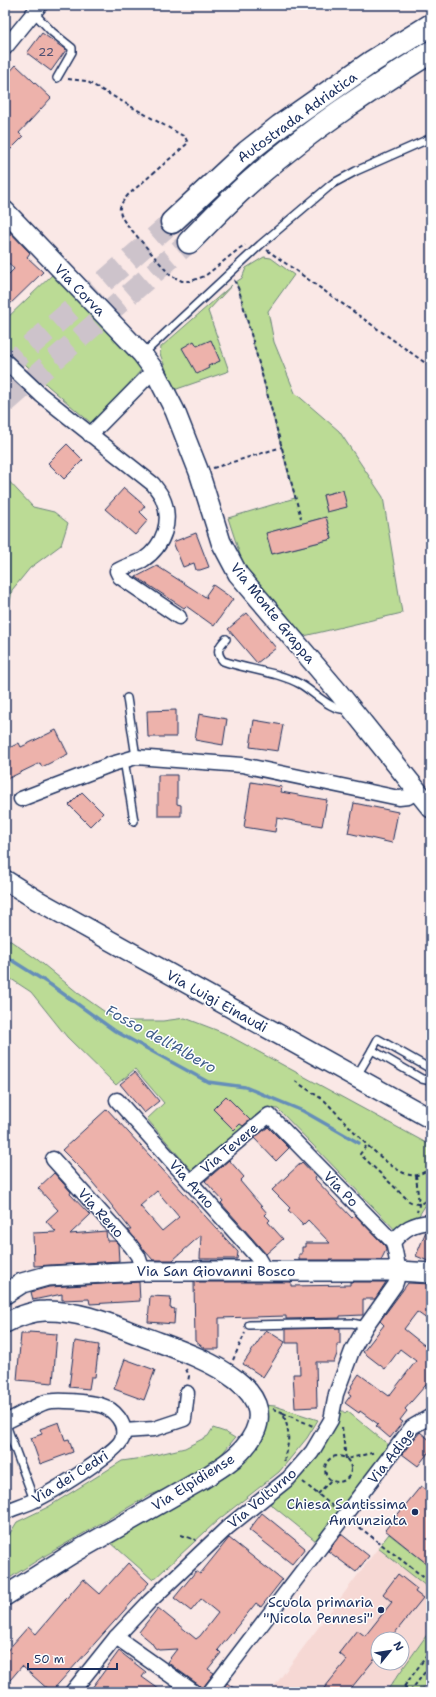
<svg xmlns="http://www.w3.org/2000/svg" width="436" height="1697" viewBox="0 0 436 1697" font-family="'Shantell Sans',sans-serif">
<rect width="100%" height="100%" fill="#fae8e6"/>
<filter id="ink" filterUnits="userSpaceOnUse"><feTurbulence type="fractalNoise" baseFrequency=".025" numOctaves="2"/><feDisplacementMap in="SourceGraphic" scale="8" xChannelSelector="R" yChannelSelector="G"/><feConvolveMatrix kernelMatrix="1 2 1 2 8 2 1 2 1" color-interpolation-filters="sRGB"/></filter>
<g filter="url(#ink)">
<path fill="#f6d8d4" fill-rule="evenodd" d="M378,1548L431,1590V1629L386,1692H270ZM378,1639H402V1663H378Z"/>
<g fill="#bbdb95" stroke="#6b857a" fill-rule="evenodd">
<path d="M264,257L271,258L294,275L268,311L274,342L295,393L339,431L383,497L402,613L304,636L243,564L228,518L295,498L239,290L236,282L242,278L246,268ZM342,490H343L327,512L323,495ZM326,517L332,539L272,554L267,533Z"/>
<polygon points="53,274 140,364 142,369 102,415 91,423 48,386 5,345 5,320"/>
<polygon points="232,285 208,311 229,371 174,390 160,354 161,347"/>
<polygon points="5,477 33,507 54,512 68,523 61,545 30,568 12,590 9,609 5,607"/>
<polygon points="5,937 38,960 78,993 118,1021 163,1021 185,1018 224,1033 430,1145 431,1201 425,1206 404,1239 278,1109 268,1108 192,1171 147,1119 164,1103 135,1069 116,1085 67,1037 31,992 5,975"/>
<path d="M264,1405L275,1406L318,1420L307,1438L279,1472L218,1520L153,1580L110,1542L249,1455C265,1435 264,1430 264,1405Z"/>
<polygon points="341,1410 345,1413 347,1411 390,1446 316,1541 269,1503 330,1434"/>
<polygon points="213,1428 225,1432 235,1438 220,1456 184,1482 148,1496 41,1558 5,1581 5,1541 17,1522 48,1507 122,1461 142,1458 185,1448 208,1436"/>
<polygon points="389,1534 431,1567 431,1590 378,1548"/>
<polygon points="431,1629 431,1677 420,1692 386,1692"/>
</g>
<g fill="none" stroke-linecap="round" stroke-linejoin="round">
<polyline stroke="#658eb9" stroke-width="3.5" points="5,956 51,985 115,1031 208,1082 245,1087 303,1111 359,1143"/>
</g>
<g fill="#edb2ab" stroke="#1b2f5e" fill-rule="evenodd">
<polygon points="42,33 66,50 51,71 27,53"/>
<polygon points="16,65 51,98 19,133 23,137 5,155 5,77"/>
<polygon points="5,227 30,253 27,257 43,272 5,309 5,278 14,269 5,259"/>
<polygon points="211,340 220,361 208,366 209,368 197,374 182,348 194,341 197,346"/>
<polygon points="67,444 83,460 64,479 48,463"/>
<polygon points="124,488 145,506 140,512 148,520 135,535 105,509"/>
<polygon points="343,490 347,507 327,512 323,495"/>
<polygon points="326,517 332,539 272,554 266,533"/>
<polygon points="196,533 209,567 200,570 196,570 194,563 183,567 173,542"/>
<polygon points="157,566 207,598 206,595 213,585 233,599 214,626 186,606 184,608 136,577"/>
<polygon points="247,613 276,648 257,663 228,629"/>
<polygon points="176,710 176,737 148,737 147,711"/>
<polygon points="199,714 227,719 223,745 195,740"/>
<polygon points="254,720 283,725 278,751 250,747"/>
<polygon points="56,730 68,754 42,767 40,763 5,780 5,750 19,743 21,747"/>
<polygon points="158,775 177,775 177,804 181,805 181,816 158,816"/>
<polygon points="251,782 282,787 281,792 327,800 322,826 277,818 275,832 244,827"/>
<polygon points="82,792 103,813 90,826 69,805"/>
<polygon points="354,803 398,812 392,843 348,833"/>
<polygon points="135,1072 159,1101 144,1113 120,1084"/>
<polygon points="226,1096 250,1120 243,1126 240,1124 234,1130 213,1109"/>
<path d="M107,1109L238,1252L237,1259H200L201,1235L173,1260H153L145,1251L128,1230H131L109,1202L82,1170L62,1150ZM157,1191L179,1217L162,1231L140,1206Z"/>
<polygon points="268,1127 289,1148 276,1161 254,1138"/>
<polygon points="229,1160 244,1177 240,1181 267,1213 265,1215 270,1220 268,1222 283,1239 266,1254 221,1203 223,1201 205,1181"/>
<polygon points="302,1162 316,1177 315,1179 352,1218 355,1215 385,1246 386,1250 381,1260 299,1260 299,1254 302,1254 302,1247 305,1247 305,1243 330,1243 308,1220 302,1226 302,1223 288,1210 290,1208 272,1190"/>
<polygon points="54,1173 71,1192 70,1194 90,1215 70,1234 106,1231 107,1241 115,1241 118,1244 119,1261 34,1266 33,1233 56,1232 46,1221 58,1210 38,1188"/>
<polygon points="426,1231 431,1231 431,1255 428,1261 416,1256"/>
<polygon points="139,1282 140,1301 90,1304 89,1299 62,1300 62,1294 33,1300 31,1292 49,1287"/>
<polygon points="194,1282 291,1282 291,1286 350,1285 350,1282 386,1282 375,1299 363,1299 363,1315 340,1316 340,1318 286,1319 286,1316 219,1318 219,1349 205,1349 195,1341"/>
<polygon points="408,1283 431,1284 431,1322 417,1312 404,1329 424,1345 431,1336 431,1379 405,1409 407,1411 400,1420 403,1422 390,1438 376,1426 378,1424 360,1411 359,1413 345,1403 351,1395 348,1393 352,1387 351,1386 359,1374 389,1396 416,1361 400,1349 385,1369 363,1352 384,1325 380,1321"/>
<polygon points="150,1296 171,1297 170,1308 175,1309 174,1324 148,1322"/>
<polygon points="340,1328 340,1344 337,1344 337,1354 334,1362 316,1362 317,1407 295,1408 293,1374 300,1374 299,1343 286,1343 286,1329"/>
<polygon points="266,1330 285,1342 263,1377 243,1364"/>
<polygon points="29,1332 57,1334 53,1383 17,1380 21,1334 29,1334"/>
<polygon points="75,1341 99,1345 95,1377 91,1377 89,1389 69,1387"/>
<polygon points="125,1359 155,1370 144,1400 114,1389"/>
<polygon points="59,1422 65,1440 69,1439 73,1452 40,1464 31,1438 42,1434 40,1429"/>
<polygon points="420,1432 431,1441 431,1449 418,1466 402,1454"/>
<polygon points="421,1486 431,1494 431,1567 385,1530"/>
<polygon points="262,1513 305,1548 292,1564 249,1530"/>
<polygon points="341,1534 369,1556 356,1572 328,1551"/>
<polygon points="229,1538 282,1580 261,1607 256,1603 218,1650 221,1653 208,1669 214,1673 202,1689 199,1685 167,1662 177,1649 159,1650 155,1648 151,1642 139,1632 158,1608 196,1639 200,1636 218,1613 201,1599 191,1611 174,1598 196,1571 200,1574"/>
<polygon points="128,1563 149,1583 51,1692 22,1666 5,1686 5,1653 28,1627 36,1634 83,1579 100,1594"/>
<polygon points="398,1574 417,1589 415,1592 423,1598 390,1639 378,1639 378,1655 348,1692 321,1692 347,1660 339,1653 357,1630 365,1636 392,1602 383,1594"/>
<polygon points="119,1651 146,1672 142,1677 163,1692 89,1692"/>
<polygon points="227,1683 239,1692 221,1692"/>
</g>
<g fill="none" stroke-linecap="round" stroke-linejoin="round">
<g stroke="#cdc3cb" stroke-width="22" stroke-dasharray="22 11" stroke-linecap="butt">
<polyline points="5,368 172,222"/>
<polyline points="5,403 189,242"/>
</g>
<defs>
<g id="lane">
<polyline points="34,13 52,32 72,48 72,52 57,78"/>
<polyline points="143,354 260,245 332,184 356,171 431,138"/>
<path d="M226,639C219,646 215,652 223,661C248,670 276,671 300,684C313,691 332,712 347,709"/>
<polyline points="127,698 136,757"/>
<polyline points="124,760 134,821"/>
<polyline points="356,1077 372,1050"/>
<polyline points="431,1077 429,1068 378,1039 372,1050 422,1079 431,1081"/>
<polyline points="249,1325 352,1323 366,1326"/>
<polyline points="5,1422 34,1500"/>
</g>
<g id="street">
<polyline points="5,48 40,5"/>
<path d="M5,361L41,395L153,484C156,488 160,493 162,497C173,520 164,546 143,560C134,564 125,566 117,571L120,577L179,617"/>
<polyline points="90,435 154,370"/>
<polyline points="21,799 112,764 136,757 242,765 399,798 408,797 418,791"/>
<polyline points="117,1100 258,1258 265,1270"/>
<polyline points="53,1159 131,1246 138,1256 143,1271"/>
<path d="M393,1242C404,1229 413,1223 431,1222"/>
<path d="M5,1422C19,1416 32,1407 46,1402C57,1399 89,1402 100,1405C114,1409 128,1424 122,1439C117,1453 49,1494 33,1501C24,1505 14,1508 5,1512"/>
<polyline points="124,1431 154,1429 184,1419 187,1393"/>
<polyline points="116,1637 194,1692"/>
<path d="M72,1692L116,1637L149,1602L228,1527L289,1478L312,1452L331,1420L336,1394L352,1351L366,1326L395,1285C401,1271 396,1257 393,1242L269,1115L190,1182"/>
<polyline points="210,1692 412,1427 431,1416"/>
</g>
<g id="secondary">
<polyline points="5,211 142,354 154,370 175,411 199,472 221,542 238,574 339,693 431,808"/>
<polyline points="5,880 37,900 431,1119"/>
<polyline points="5,1294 22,1283 47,1276 143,1271 399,1271 431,1273"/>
<path d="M5,1323C17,1317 32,1311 45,1311C83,1310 119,1328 153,1340C193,1355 296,1389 244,1448C233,1461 217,1470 203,1479L70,1555L5,1596"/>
</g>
<g id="highway">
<polyline points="172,222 247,152 280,126 373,61 431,25"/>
<path d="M189,242C211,220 233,196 257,176C311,129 370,90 431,52"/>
</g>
</defs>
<use href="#lane" stroke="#1b2f5e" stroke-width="10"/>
<use href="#street" stroke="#1b2f5e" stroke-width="17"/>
<use href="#secondary" stroke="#1b2f5e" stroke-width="22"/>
<use href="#highway" stroke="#1b2f5e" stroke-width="25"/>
<g stroke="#1b2f5e" stroke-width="2" stroke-dasharray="4 3" stroke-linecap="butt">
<path d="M68,79L86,81L185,137L188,143L128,195C119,206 117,208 124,221L170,275L182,281H191L205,276L240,248L245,245"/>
<polyline points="267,250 431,367"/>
<polyline points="234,280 239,290 301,518"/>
<polyline points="213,468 282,447"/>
<polyline points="295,1081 325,1101 367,1145"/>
<path d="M431,1168C427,1170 422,1174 417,1175C402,1179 378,1154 367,1145L360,1154L409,1201C419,1207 424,1203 431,1196"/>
<polyline points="416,1175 419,1205 417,1212"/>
<polyline points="233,1360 245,1333"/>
<polyline points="186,1369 189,1376 188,1382"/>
<path d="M273,1409L282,1412C287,1422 289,1432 288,1443C287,1451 283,1456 285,1464"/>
<polyline points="283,1413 313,1426"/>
<polyline points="342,1427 346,1459 376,1452"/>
<circle cx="338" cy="1469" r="13"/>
<polyline points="303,1482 335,1508"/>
<polyline points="318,1494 331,1480"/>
<polyline points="354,1523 431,1583"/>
<polyline points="181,1535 196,1540"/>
<polyline points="404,1686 410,1691"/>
<polyline points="400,1692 431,1650"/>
<polyline points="410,1692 431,1664"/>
</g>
<use href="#lane" stroke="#fff" stroke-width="7"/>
<use href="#street" stroke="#fff" stroke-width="14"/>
<use href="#secondary" stroke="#fff" stroke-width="19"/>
<use href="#highway" stroke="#fff" stroke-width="22"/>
</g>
</g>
<g fill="#1b2f5e" stroke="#fff" stroke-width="1.5">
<circle cx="415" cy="1512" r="4"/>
<circle cx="381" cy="1610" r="4"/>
</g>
<g text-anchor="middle" stroke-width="3" stroke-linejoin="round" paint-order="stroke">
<g font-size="12" fill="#505071">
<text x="46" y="56">22</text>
</g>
<g font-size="14" fill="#1b2f5e" stroke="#fff">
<text transform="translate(297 117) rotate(-36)" y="5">Autostrada Adriatica</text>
<text transform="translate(80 290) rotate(46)" y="5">Via Corva</text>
<text transform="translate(273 613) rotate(51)" y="5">Via Monte Grappa</text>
<text transform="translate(217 1001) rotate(29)" y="5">Via Luigi Einaudi</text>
<text transform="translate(229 1148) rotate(-40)" y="5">Via Tevere</text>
<text transform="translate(192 1184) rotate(48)" y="5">Via Arno</text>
<text transform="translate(341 1189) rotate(46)" y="5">Via Po</text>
<text transform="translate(101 1213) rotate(48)" y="5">Via Reno</text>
<text x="216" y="1276">Via San Giovanni Bosco</text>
<text transform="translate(391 1456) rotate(-52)" y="5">Via Adige</text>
<text transform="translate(70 1477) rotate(-32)" y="5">Via dei Cedri</text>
<text transform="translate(193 1482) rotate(-32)" y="5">Via Elpidiense</text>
<text transform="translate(262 1498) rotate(-40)" y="5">Via Volturno</text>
</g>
<g font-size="14" fill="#1b2f5e" stroke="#fff" text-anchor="end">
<text x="407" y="1509">Chiesa Santissima<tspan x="407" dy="16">Annunziata</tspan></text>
<text x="373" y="1607">Scuola primaria<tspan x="373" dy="16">"Nicola Pennesi"</tspan></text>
</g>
<g font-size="15" font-style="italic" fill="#405e8b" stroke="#fff">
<text transform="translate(161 1039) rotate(29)" y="5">Fosso dell'Albero</text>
</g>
</g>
<rect width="436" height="1697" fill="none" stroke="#fff" stroke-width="20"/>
<rect x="10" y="10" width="416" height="1677" fill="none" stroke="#1b2f5e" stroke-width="1.5" filter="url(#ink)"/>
<g transform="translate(390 1651) rotate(60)"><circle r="19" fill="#ffffff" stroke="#a4acbf"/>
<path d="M0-3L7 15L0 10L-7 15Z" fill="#1b2f5e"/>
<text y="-6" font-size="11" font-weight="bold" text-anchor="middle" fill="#1b2f5e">N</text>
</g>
<path d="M28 1663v6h89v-6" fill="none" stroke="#1b2f5e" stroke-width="2"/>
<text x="34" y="1663" font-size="12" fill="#1b2f5e" stroke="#ffffff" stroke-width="3" paint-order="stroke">50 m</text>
</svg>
